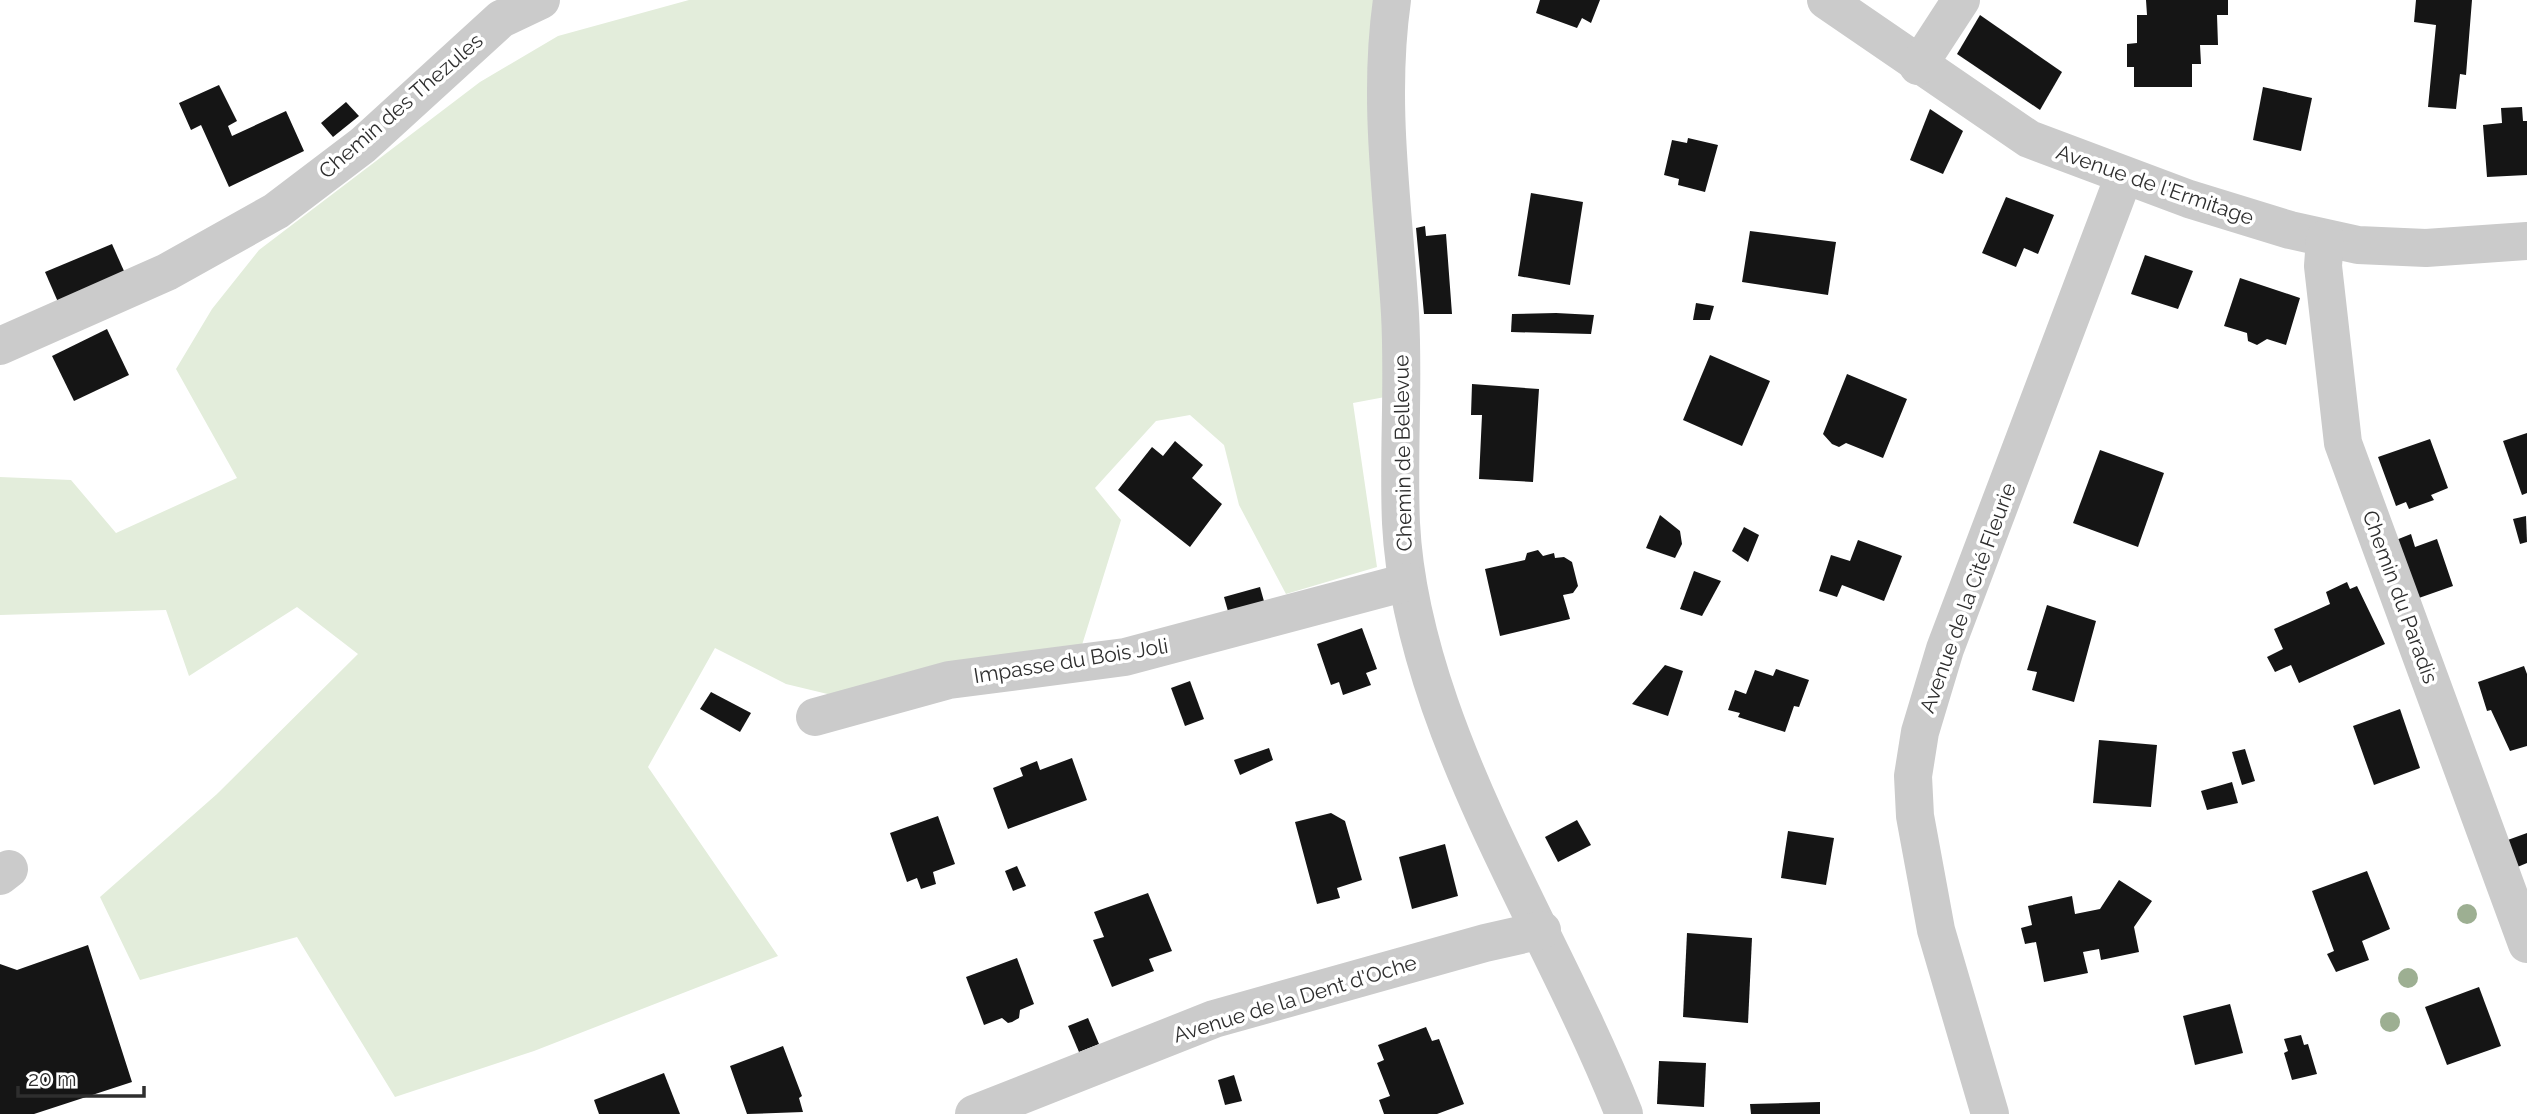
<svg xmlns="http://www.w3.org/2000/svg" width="2527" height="1114" viewBox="0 0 2527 1114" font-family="Raleway,sans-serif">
<rect width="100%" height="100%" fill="#fff"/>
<polygon fill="#e3eddb" points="689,0 1379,0 1385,397 1353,403 1377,567 1286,594 1239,505 1224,445 1190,415 1156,421 1095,488 1121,520 1082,645 840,697 786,684 715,648 648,767 778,956 534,1051 395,1097 297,937 140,980 100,897 217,794 358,654 297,607 189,676 166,610 0,615 0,477 71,480 116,533 237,478 176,369 212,309 259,250 480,82 558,36"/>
<g fill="#151515">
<polygon points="1540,0 1600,0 1591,23 1582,18 1577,28 1536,13"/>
<polygon points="2146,0 2228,0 2228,15 2217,15 2218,45 2200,45 2201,64 2192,64 2192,87 2134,87 2134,67 2127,67 2127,44 2137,43 2137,15 2147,15"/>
<polygon points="2416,0 2472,0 2466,75 2460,74 2456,109 2428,107 2436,25 2414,22"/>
<polygon points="1980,15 2062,72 2040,110 1957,54"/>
<polygon points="219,85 237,121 228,126 232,136 286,111 304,151 229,187 201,125 191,130 179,103"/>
<polygon points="2263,87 2312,98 2301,151 2253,140"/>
<polygon points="346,102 359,116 333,137 321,123"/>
<polygon points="2522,107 2523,121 2527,121 2527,175 2487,177 2483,125 2502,123 2501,108"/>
<polygon points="1930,109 1963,131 1943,174 1910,160"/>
<polygon points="1688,138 1718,145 1705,192 1678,185 1679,179 1664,175 1672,140 1687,143"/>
<polygon points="1531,193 1583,202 1570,285 1518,276"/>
<polygon points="2006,197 2054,215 2038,254 2024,248 2016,267 1982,253"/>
<polygon points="1425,226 1426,236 1446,234 1452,314 1424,314 1416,228"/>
<polygon points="1750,231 1836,242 1828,295 1742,282"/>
<polygon points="112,244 128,280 61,309 45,272"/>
<polygon points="2145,255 2193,271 2178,309 2131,294"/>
<polygon points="2240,278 2300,298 2286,345 2267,339 2257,345 2248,341 2247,333 2224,326"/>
<polygon points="1696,303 1714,306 1710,320 1693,320"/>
<polygon points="1556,313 1594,315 1591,334 1511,332 1512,314"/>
<polygon points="107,329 129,375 74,401 52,356"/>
<polygon points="1710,355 1770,381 1742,446 1683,420"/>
<polygon points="1847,374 1907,399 1883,458 1846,443 1839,447 1832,444 1823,434"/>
<polygon points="1472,384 1539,389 1533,482 1479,479 1482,415 1471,415"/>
<polygon points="2527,433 2527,493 2522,495 2503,441"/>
<polygon points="2430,439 2448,488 2431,495 2434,500 2409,509 2406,502 2396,506 2378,457"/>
<polygon points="1175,441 1203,465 1192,478 1222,504 1190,547 1118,490 1152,447 1163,456"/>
<polygon points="2100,450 2164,473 2138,547 2073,523"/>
<polygon points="1660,515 1680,531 1682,544 1675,558 1646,548"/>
<polygon points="2526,516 2527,542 2520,544 2513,519"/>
<polygon points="1744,527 1759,535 1748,562 1732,551"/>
<polygon points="2411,534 2415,547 2437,539 2453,586 2416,599 2396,540"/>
<polygon points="1858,540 1902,556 1884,601 1842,585 1837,597 1819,591 1831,555 1850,561"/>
<polygon points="1538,550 1543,556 1554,553 1555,558 1564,557 1572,562 1578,586 1573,593 1563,595 1570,619 1500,636 1485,569 1525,560 1527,553"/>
<polygon points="1694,571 1721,581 1702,616 1680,609"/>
<polygon points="2347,582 2350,589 2357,586 2385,644 2299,683 2291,665 2275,672 2267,657 2283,649 2274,629 2330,604 2326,592"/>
<polygon points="1260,587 1267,612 1231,622 1224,597"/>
<polygon points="2047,605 2096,621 2074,702 2032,690 2037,672 2027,670"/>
<polygon points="1362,628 1377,669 1366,673 1371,685 1343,695 1339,682 1331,685 1317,644"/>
<polygon points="1665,665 1683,671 1668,716 1632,704"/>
<polygon points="2524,666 2527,674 2527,746 2510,751 2491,710 2487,711 2478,682"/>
<polygon points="1776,669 1809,680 1799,707 1794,706 1785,732 1738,717 1740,713 1728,710 1735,690 1746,694 1755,670 1773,676"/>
<polygon points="1190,681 1204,719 1185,726 1171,688"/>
<polygon points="711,692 751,713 740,732 700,709"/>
<polygon points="2400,709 2420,768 2374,785 2353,726"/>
<polygon points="2099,740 2157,745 2151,807 2093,803"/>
<polygon points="1269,748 1273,760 1240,775 1234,760"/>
<polygon points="2245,749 2255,781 2242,785 2232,752"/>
<polygon points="1072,758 1087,800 1008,829 993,788 1023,776 1020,768 1037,761 1040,770"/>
<polygon points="2232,782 2238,803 2207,810 2201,791"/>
<polygon points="1331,813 1345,821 1362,880 1337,888 1340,898 1317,904 1295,822"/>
<polygon points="938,816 955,864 933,872 936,884 921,889 917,878 907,882 890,833"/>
<polygon points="1577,820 1591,845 1558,862 1545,837"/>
<polygon points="1788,831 1834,838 1826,885 1781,878"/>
<polygon points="2527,833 2527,863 2515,868 2505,841"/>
<polygon points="1445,844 1458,896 1412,909 1399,857"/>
<polygon points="1017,866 1026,886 1013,891 1005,871"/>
<polygon points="2367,871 2390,929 2362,941 2369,960 2336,972 2327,954 2334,951 2312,891"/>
<polygon points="2119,880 2152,901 2134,927 2139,952 2101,960 2099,949 2083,952 2088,973 2044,982 2036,942 2025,944 2021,928 2032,925 2028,906 2072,896 2075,914 2100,909"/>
<polygon points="1148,893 1172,951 1149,959 1154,971 1112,987 1093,940 1104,937 1094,912"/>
<polygon points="1687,933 1752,938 1748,1023 1683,1017"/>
<polygon points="88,945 132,1082 34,1114 0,1114 0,964 17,970"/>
<polygon points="1017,958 1034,1004 1020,1010 1019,1018 1012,1022 1008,1023 1002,1018 984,1025 966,977"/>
<polygon points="2479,987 2501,1046 2447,1065 2425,1007"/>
<polygon points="2230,1004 2243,1053 2195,1065 2183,1016"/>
<polygon points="1088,1018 1099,1044 1079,1052 1068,1026"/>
<polygon points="1426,1027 1432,1041 1439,1039 1464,1104 1437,1114 1384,1114 1379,1100 1390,1096 1377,1063 1384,1060 1378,1045"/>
<polygon points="2301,1035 2304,1045 2308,1044 2317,1074 2292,1080 2284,1053 2288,1051 2284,1039"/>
<polygon points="783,1046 802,1096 799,1098 803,1112 747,1114 730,1066"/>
<polygon points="1659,1061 1706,1063 1704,1107 1657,1104"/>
<polygon points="664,1073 680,1114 599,1114 594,1100"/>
<polygon points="1234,1075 1242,1101 1225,1105 1218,1080"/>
<polygon points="1820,1102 1820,1114 1751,1114 1750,1104"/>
</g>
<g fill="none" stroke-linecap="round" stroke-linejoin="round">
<g stroke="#cbcbcb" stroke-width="38">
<path d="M1392,0C1377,104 1394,210 1400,314C1404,384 1398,454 1401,523C1404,585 1420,647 1440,705C1489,846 1569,975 1624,1114"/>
<polyline points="1826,0 2029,139 2189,199 2290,230 2358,245 2426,248 2527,241"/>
<polyline points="1918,66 1961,0"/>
<polyline points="2325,239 2323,266 2343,443 2527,944"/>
<polyline points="0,346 167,272 276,211 363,145 501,19 541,0"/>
<polyline points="815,717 949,680 1125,657 1407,582"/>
<polyline points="0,876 9,869"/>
<polyline points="974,1114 1214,1019 1485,943 1542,930"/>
<polyline points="1990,1114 1936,930 1915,816 1913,776 1920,732 1945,649 2124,176"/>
</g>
</g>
<g fill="#9daf92">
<circle cx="2467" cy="914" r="10"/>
<circle cx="2408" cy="978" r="10"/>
<circle cx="2390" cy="1022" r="10"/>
</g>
<g text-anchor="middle" stroke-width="7" stroke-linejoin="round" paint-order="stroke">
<g font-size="21" fill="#2e2e2e" stroke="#fff">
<text transform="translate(401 106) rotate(-41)" y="7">Chemin des Thezules</text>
<text transform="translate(2155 185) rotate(19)" y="7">Avenue de l'Ermitage</text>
<text transform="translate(1403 453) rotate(-91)" y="7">Chemin de Bellevue</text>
<text transform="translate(2400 597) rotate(70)" y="7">Chemin du Paradis</text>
<text transform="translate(1968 598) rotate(-70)" y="7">Avenue de la Cité Fleurie</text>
<text transform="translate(1071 661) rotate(-9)" y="7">Impasse du Bois Joli</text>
<text transform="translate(1295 999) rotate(-17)" y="7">Avenue de la Dent d'Oche</text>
</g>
</g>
<path d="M18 1086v10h126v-10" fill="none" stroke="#2e2e2e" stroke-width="3.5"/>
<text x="28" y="1086" font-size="21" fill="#2e2e2e" stroke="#ffffff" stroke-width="5" paint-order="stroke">20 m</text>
</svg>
